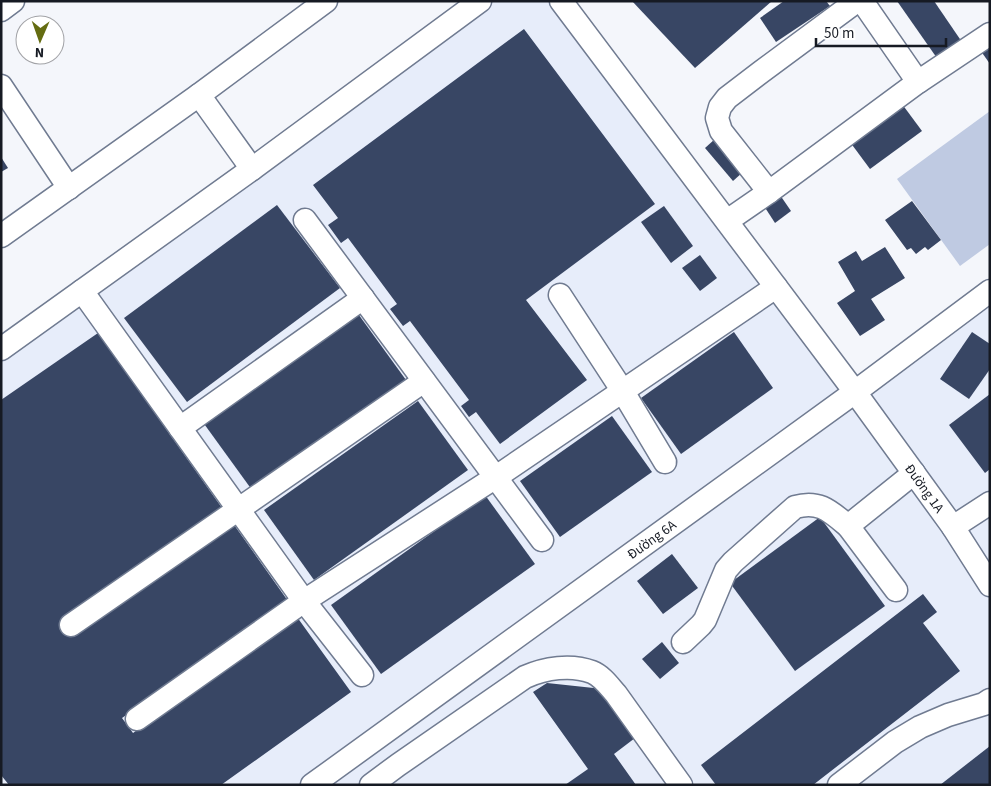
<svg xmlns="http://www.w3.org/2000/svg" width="991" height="786" viewBox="0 0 991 786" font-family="'Source Sans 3',sans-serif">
<rect width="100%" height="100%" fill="#f4f6fb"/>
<polygon fill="#e7edfa" points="491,1 554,1 847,390 990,299 990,785 1,785 1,356"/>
<polygon fill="#bfcae2" points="990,111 990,244 960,266 897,179"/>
<g fill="#384664">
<polygon points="632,1 772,1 695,68"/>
<polygon points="784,1 826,1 830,6 776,42 760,18"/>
<polygon points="897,1 934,1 964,45 939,61"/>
<polygon points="524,29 655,204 526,300 587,380 500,444 476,412 469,417 461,406 469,400 410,321 403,326 390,309 397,304 348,238 341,243 328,225 338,218 313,185"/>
<polygon points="990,39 990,64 978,47"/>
<polygon points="902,104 922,131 870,169 850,142"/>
<polygon points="715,139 743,172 733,181 705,148"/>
<polygon points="1,157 8,168 1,172"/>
<polygon points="780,195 791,211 775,223 764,206"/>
<polygon points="912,201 941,240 928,250 925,247 916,254 911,248 907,250 885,220"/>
<polygon points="277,205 340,288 187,402 124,318"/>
<polygon points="664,206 693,246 671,263 641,222"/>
<polygon points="885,247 905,278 871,299 885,320 860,336 837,303 855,291 838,262 856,251 862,261"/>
<polygon points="700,255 717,278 700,291 682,268"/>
<polygon points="356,311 406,380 252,490 202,421"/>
<polygon points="734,332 773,388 681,454 641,398"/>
<polygon points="972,332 990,344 990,369 969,399 940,379"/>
<polygon points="98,333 288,601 122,718 133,733 297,617 351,692 221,785 9,785 1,775 1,400"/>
<polygon points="990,394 990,469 985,473 949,425"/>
<polygon points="418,401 468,470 314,580 264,510"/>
<polygon points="612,416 652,472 560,537 520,481"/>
<polygon points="485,495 535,564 381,674 331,605"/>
<polygon points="820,517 885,606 795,671 730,583"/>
<polygon points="672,554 698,588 663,614 637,581"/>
<polygon points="923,594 937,612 923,623 960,671 813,785 716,785 701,765"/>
<polygon points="662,642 679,663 660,679 642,659"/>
<polygon points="547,683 603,689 635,738 614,754 636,785 565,785 588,769 533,692"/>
<polygon points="990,746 990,785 940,785"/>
</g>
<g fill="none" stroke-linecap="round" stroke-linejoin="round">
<defs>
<g id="minor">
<path id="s1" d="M561,1L855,392L953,527L990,585"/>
<polyline points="862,1 918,82"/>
<polyline points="1,10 13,1"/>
<polyline points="1,86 69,188"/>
<polyline points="199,95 252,169"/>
<polyline points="769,192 721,131 717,118 720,107 727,98 761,72 857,1"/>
<polyline points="305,220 542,540"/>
<polyline points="727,221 769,192 918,82 990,34"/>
<polyline points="1,236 199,95 326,1"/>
<polyline points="82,291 304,601 362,675"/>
<polyline points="560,295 622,390 665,462"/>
<polyline points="1,349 252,169 480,1"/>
<polyline points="180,428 363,298"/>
<polyline points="953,527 990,503"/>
<polyline points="896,590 848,526 914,473"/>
<polyline points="71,625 424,381"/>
<path d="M683,642L701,625L705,620L726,570L733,562L795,507C819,500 830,511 848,526"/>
<polyline points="137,719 304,601 496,477 776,287"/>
<path id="s2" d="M312,785L855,392L990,291"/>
<path d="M371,785L398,765L525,677C545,668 571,664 592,672C602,676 609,686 616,694L681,785"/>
<polyline points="839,785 895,742 920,727 948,715 984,704 990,700"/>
</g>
</defs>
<use href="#minor" stroke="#707b91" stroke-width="25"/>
<use href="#minor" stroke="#fff" stroke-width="22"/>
</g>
<g text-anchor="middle" stroke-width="5" stroke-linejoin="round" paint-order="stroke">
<g font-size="14" fill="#161a23" stroke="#fff">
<text dy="5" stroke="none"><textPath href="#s1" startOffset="608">Đường 1A</textPath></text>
<text dy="5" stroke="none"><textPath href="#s2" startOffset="419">Đường 6A</textPath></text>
</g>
</g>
<rect width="991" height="786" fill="none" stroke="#161a23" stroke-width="5"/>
<g transform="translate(40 40) rotate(182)"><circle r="24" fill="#ffffff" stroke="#a2a3a7"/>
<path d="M0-4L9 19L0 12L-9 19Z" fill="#646c11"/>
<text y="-8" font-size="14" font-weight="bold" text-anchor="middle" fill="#161a23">N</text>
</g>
<path d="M816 38v8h130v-8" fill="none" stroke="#161a23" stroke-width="2.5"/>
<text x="824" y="38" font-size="15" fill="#161a23" stroke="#ffffff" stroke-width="4" paint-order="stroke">50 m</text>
</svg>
